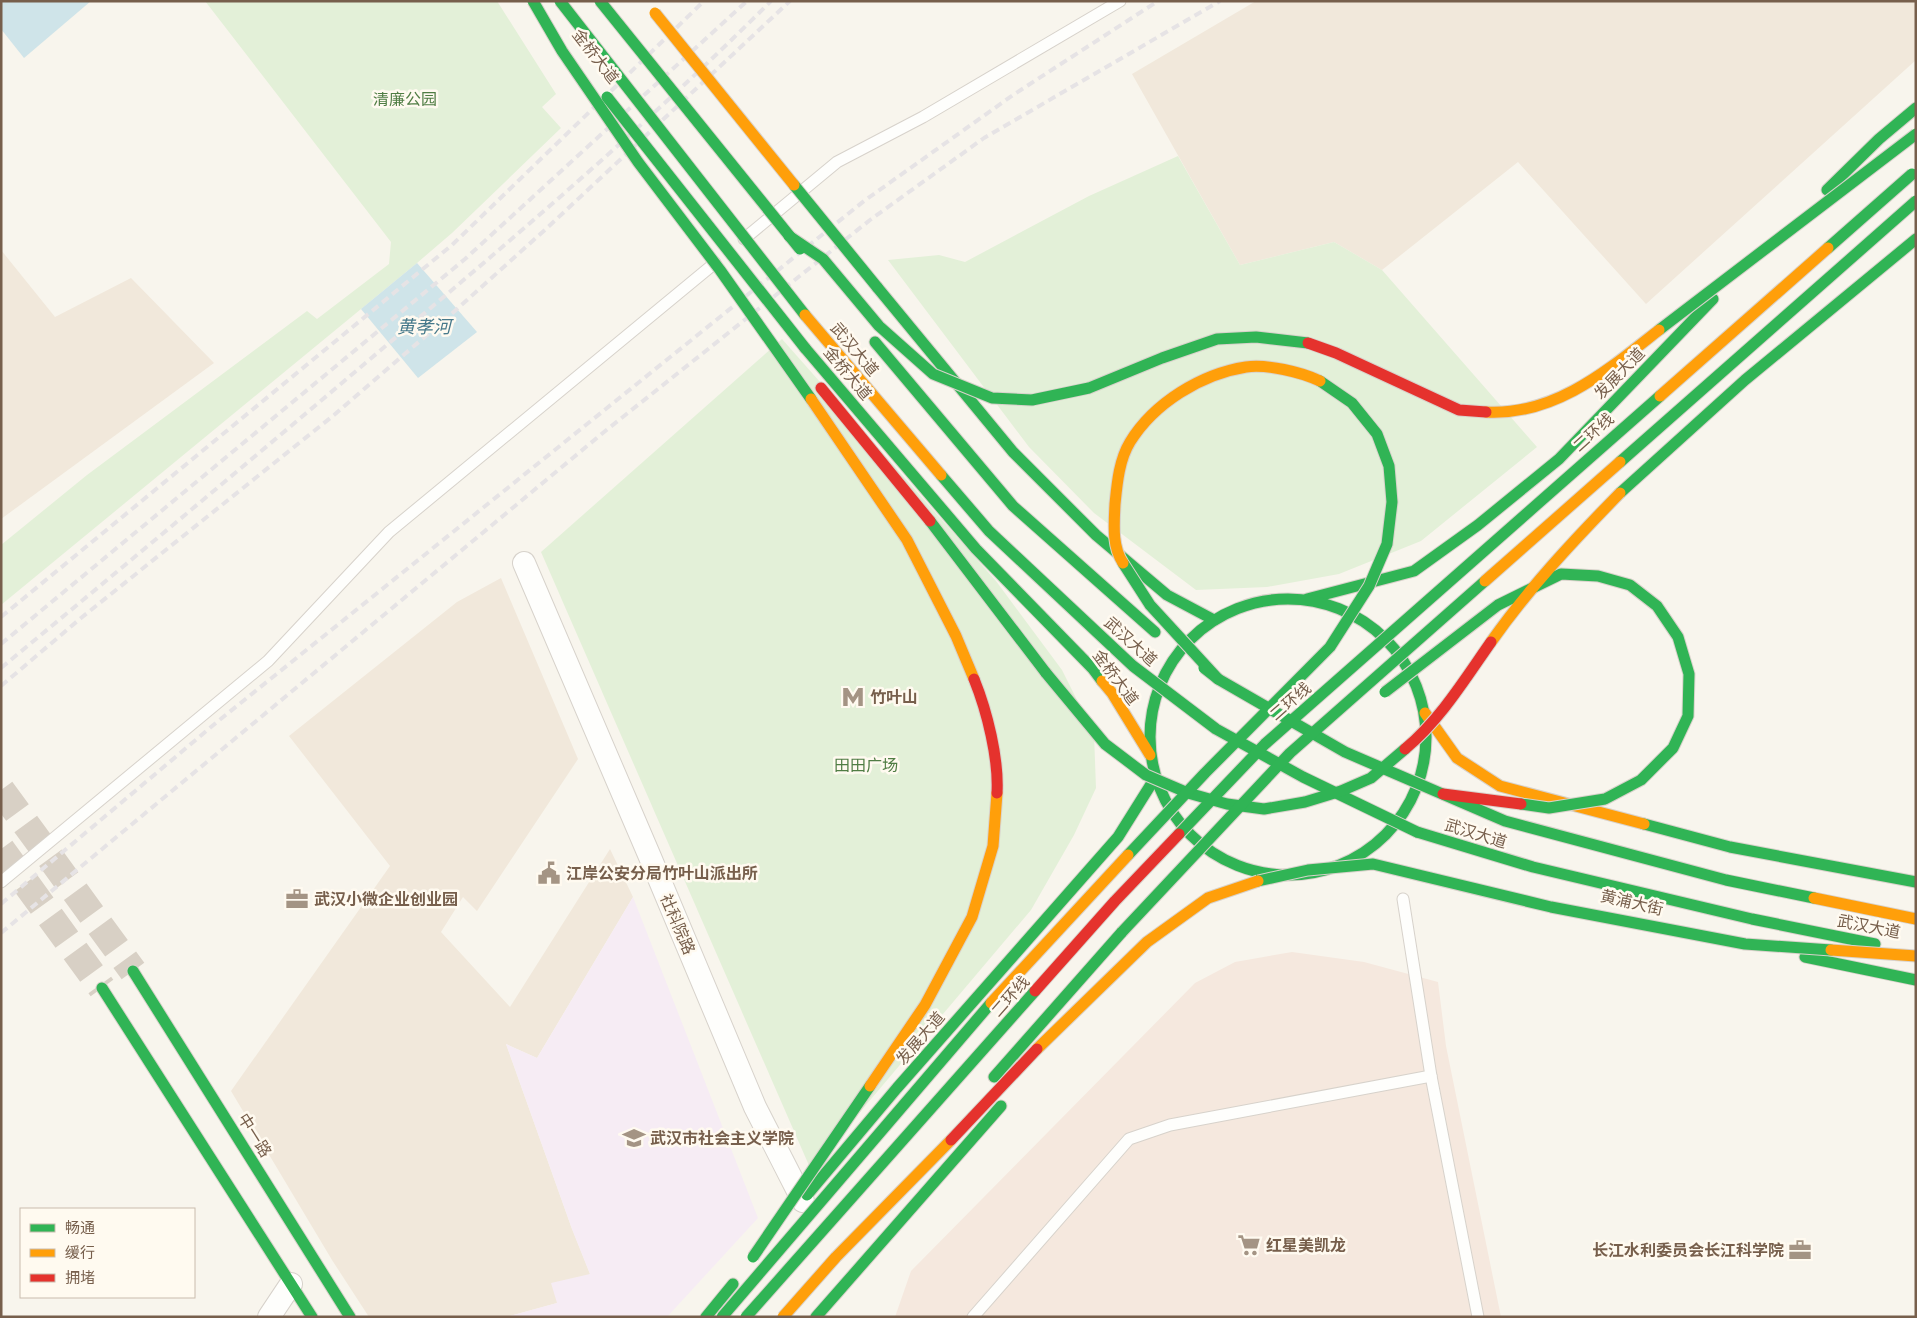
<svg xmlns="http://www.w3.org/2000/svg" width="1917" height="1318" viewBox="0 0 1917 1318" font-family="Cabin,'Noto Sans SC',sans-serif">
<rect width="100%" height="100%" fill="#f8f5ed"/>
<g fill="#f1e8db">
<polygon points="1256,1 1916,1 1916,60 1646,304 1518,162 1382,270 1334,242 1240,265 1132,74"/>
<polygon points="1,250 55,317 131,278 214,363 1,519"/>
<polygon points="501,578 578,759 477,911 463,897 441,932 510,1007 610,849 633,897 537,1058 506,1044 572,1229 590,1274 557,1303 506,1317 369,1317 332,1260 231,1091 390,866 289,736 457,602"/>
</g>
<polygon fill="#f5e8de" points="1292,952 1364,962 1438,982 1446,1046 1501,1317 895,1317 911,1271 1195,983 1235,962"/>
<polygon fill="#f6ecf4" points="633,897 758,1218 667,1317 506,1317 557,1303 551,1283 590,1274 572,1229 506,1044 537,1058"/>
<g fill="#e3f0d8">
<polygon points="205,1 497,1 556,94 542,107 561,128 452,233 417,263 1,605 1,545 87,475 307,311 317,319 389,264 391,242"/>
<polygon points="1178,156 1240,265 1334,242 1382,270 1537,447 1421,541 1339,574 1267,587 1196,590 1094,513 1029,447 888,260 939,255 965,262 1089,196"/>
<polygon points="782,339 996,581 1062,670 1094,734 1096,788 1074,835 1031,910 811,1170 541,552"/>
</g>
<g fill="#cfe4e9">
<polygon points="1,1 91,1 24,58 1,29"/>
<polygon points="417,263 477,332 418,378 361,309"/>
</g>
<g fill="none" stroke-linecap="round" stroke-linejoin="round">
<g stroke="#d8d0c5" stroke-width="28" stroke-dasharray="28 14" stroke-linecap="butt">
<polyline points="1,790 133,971"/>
<polyline points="1,849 102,988"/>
</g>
<defs>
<g id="lane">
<polyline points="744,239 837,162 923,117 1120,1"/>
<polyline points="1,882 268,661 389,532 715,263"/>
<polyline points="1403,899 1431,1076 1478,1317"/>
<polyline points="973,1317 1129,1139 1170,1125 1431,1076"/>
</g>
<g id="street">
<polyline points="524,563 650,857 755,1107 803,1201"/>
<polyline points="269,1317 291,1284"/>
</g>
<g id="fast">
<polyline points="1827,190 1879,139 1916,108"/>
<polyline points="877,287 1013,452 1096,535 1167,595 1214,620"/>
<polyline points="875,342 1013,506 1155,632"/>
<polyline points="805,348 976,549 1093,669 1102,681"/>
<polyline points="1620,493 1745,380 1916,239"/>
<polyline points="930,521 1046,673"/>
<polyline points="1307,599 1414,571 1478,525 1559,459 1713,299"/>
<circle cx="1288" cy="737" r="138"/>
<polyline points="1644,824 1730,847 1916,882"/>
<polyline points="1417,832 1533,867 1752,919 1875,944"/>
<polyline points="1805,957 1916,980"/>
<polyline points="133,971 350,1317"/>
<polyline points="102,988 312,1317"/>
<polyline points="994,1077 1122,932"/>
<polyline points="807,1195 897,1088 1118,837 1155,778"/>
<polyline points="706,1317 733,1284"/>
<polyline points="816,1317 1001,1106"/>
</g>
<g id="slow">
<polyline points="1102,681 1112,693 1150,755"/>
<polyline points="1425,713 1457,758 1500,786 1644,824"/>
</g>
<polyline id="jam" points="821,388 930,521"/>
</defs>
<use href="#lane" stroke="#d7d2cb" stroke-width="13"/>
<use href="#street" stroke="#d7d2cb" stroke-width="24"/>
<use href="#fast" stroke="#d9d2cb" stroke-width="13"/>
<use href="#slow" stroke="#d9d2cb" stroke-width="13"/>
<use href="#jam" stroke="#d9d2cb" stroke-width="13"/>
<use href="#lane" stroke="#fefefc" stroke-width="11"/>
<use href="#street" stroke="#fefefc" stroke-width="22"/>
<use href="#fast" stroke="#30b455" stroke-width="11"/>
<use href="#slow" stroke="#ff9f0a" stroke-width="11"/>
<use href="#jam" stroke="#e5322d" stroke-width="11"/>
<g stroke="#e6e3e5" stroke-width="4" stroke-dasharray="8 5" stroke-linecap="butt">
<polyline points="1,617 452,245 704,1"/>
<polyline points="1,644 465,259 747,1"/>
<path d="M1,668C129,562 256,456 382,349C515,237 648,124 771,1"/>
<polyline points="1,686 81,618 334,415 457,309 547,228 790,1"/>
<polyline points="1,904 217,722 864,201 1013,95 1158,1"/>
<polyline points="1,933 604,432 870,220 984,138 1220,1"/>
</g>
<defs>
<g id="fast-bridge">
<polyline points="533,1 562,51 638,162 720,270 811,399"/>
<polyline points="560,1 805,315"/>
<polyline points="600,1 800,249"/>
<polyline points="607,97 805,348"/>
<polyline points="794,185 877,287"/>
<polyline points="789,236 823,259 879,326 933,374 992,398 1032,400 1089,388 1162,358 1217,339 1256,337 1308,343"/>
<polyline points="1828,248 1912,174"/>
<polyline points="1659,330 1916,134"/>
<polyline points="1620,462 1916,201"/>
<polyline points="941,475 989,531 1133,666 1216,729 1303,777 1417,832"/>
<polyline points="1123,563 1150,605 1218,679"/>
<polyline points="1204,668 1218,679 1345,752 1505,821 1726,880 1814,898"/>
<polyline points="1046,673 1105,744 1146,775 1188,793 1227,804 1264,809 1305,802 1341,791 1371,778 1405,749"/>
<polyline points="1385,692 1498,605 1561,574 1598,576 1630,585 1657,606 1678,637 1689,674 1688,716 1673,748 1641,780 1605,799 1549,808 1521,804"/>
<polyline points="1179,834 1265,744 1660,396"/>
<polyline points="1128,855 1205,773 1330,647 1369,586 1387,544 1392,502 1389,466 1377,434 1352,403 1320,381"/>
<polyline points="1258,881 1308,870 1373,864 1551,907 1745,944 1831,950"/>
<polyline points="1122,932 1290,753 1485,581"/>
<polyline points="753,1257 870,1086"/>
<polyline points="722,1317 991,1003"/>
<polyline points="746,1317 1035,991"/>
</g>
<g id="slow-bridge">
<polyline points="655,13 794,185"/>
<polyline points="805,315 941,475"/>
<polyline points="1660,396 1828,248"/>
<polyline points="811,399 907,540 956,636 974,679"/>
<path d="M1486,412C1555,416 1608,370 1659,330"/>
<path d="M1123,563C1112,546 1114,525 1115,504C1117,484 1119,460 1130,442C1154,403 1201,374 1246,367C1267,364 1301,372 1320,381"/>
<polyline points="1485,581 1620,462"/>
<path d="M1491,642C1529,588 1574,540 1620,493"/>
<polyline points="1814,898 1916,919"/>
<polyline points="1831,950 1916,956"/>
<polyline points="991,1003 1128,855"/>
<polyline points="1037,1049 1147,942 1208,898 1258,881"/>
<polyline points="870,1086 925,1005 972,917 993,846 997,793"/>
<polyline points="783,1317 836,1257 951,1140"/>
</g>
<g id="jam-bridge">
<polyline points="1308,343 1336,353 1459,410 1486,412"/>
<path d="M974,679C987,711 999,759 997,793"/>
<path d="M1405,749C1440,720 1465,679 1491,642"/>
<polyline points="1443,794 1521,804"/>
<polyline points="1035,991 1115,901 1179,834"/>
<polyline points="951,1140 1037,1049"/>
</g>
</defs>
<use href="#fast-bridge" stroke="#d9d2cb" stroke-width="13" stroke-linecap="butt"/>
<use href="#slow-bridge" stroke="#d9d2cb" stroke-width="13" stroke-linecap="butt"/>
<use href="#jam-bridge" stroke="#d9d2cb" stroke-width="13" stroke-linecap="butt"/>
<use href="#fast-bridge" stroke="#30b455" stroke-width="11"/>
<use href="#slow-bridge" stroke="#ff9f0a" stroke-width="11"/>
<use href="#jam-bridge" stroke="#e5322d" stroke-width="11"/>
</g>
<defs>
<symbol id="metro-bare" viewBox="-9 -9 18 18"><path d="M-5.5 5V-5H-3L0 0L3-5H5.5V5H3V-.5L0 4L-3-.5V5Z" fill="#a49484" stroke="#fffaf0" stroke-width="2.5" paint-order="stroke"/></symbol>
<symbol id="civic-bare" viewBox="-9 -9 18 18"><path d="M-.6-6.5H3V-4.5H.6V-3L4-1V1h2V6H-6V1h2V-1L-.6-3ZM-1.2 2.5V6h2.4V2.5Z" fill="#a49484" stroke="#fffaf0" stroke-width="2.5" paint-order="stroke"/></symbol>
<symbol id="office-bare" viewBox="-9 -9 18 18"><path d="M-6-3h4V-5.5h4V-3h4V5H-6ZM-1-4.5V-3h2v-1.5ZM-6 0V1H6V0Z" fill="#a49484" stroke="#fffaf0" stroke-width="2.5" paint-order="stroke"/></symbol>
<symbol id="school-bare" viewBox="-9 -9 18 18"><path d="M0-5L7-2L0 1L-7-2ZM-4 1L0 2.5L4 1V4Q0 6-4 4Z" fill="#a49484" stroke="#fffaf0" stroke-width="2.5" paint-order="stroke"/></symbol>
<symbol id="supermarket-bare" viewBox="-9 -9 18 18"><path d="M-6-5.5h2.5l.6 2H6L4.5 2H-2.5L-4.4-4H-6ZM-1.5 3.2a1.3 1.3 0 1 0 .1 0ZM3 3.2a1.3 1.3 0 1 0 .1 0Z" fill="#a49484" stroke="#fffaf0" stroke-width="2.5" paint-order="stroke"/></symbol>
</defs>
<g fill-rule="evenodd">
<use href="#metro-bare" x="837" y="681" width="32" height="32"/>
<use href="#civic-bare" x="533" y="857" width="32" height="32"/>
<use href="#office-bare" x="281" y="883" width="32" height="32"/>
<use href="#school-bare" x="618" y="1122" width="32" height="32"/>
<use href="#supermarket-bare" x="1233" y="1229" width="32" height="32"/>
<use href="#office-bare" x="1784" y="1234" width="32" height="32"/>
</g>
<g text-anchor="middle" stroke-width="5" stroke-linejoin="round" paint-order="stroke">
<g font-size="16" fill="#775f4c" stroke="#fffaf0">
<text transform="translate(596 56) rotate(52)" y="6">金桥大道</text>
<text transform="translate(855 349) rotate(50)" y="6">武汉大道</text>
<text transform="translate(848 373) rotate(50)" y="6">金桥大道</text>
<text transform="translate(1619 373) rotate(-46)" y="6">发展大道</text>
<text transform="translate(1593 432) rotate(-42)" y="6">二环线</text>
<text transform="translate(1131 641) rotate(42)" y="6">武汉大道</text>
<text transform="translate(1116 677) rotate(53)" y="6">金桥大道</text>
<text transform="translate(1290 701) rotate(-41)" y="6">二环线</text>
<text transform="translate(1476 833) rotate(17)" y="6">武汉大道</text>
<text transform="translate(1632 902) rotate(13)" y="6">黄浦大街</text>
<text transform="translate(678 924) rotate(67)" y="6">社科院路</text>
<text transform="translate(1869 926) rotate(11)" y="6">武汉大道</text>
<text transform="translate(1010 996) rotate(-49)" y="6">二环线</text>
<text transform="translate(920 1038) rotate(-49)" y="6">发展大道</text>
<text transform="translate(255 1135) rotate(58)" y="6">中一路</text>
</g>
<g font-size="16" fill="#507d44" stroke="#fffaf0">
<text x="405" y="105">清廉公园</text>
<text x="866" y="771">田田广场</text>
</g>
<g font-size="16" font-weight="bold" fill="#775f4c" stroke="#fffaf0" text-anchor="start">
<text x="870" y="703">竹叶山</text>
<text x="566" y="879">江岸公安分局竹叶山派出所</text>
<text x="314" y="905">武汉小微企业创业园</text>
<text x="650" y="1144">武汉市社会主义学院</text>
<text x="1266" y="1251">红星美凯龙</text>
<text x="1784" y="1256" text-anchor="end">长江水利委员会长江科学院</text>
</g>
<g font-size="18" font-style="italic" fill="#46798b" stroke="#fffaf0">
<text x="424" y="333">黄孝河</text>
</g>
</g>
<rect width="1917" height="1318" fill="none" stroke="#775f4c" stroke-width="5"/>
<rect x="20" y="1208" width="175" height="90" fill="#fffaf0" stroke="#c9bcae"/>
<rect x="30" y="1224" width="25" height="8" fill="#30b455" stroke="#c9bcae"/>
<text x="65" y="1233" font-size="15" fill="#775f4c">畅通</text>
<rect x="30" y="1249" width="25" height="8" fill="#ff9f0a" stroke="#c9bcae"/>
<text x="65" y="1258" font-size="15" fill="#775f4c">缓行</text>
<rect x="30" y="1274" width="25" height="8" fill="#e5322d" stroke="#c9bcae"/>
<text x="65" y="1283" font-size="15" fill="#775f4c">拥堵</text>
</svg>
